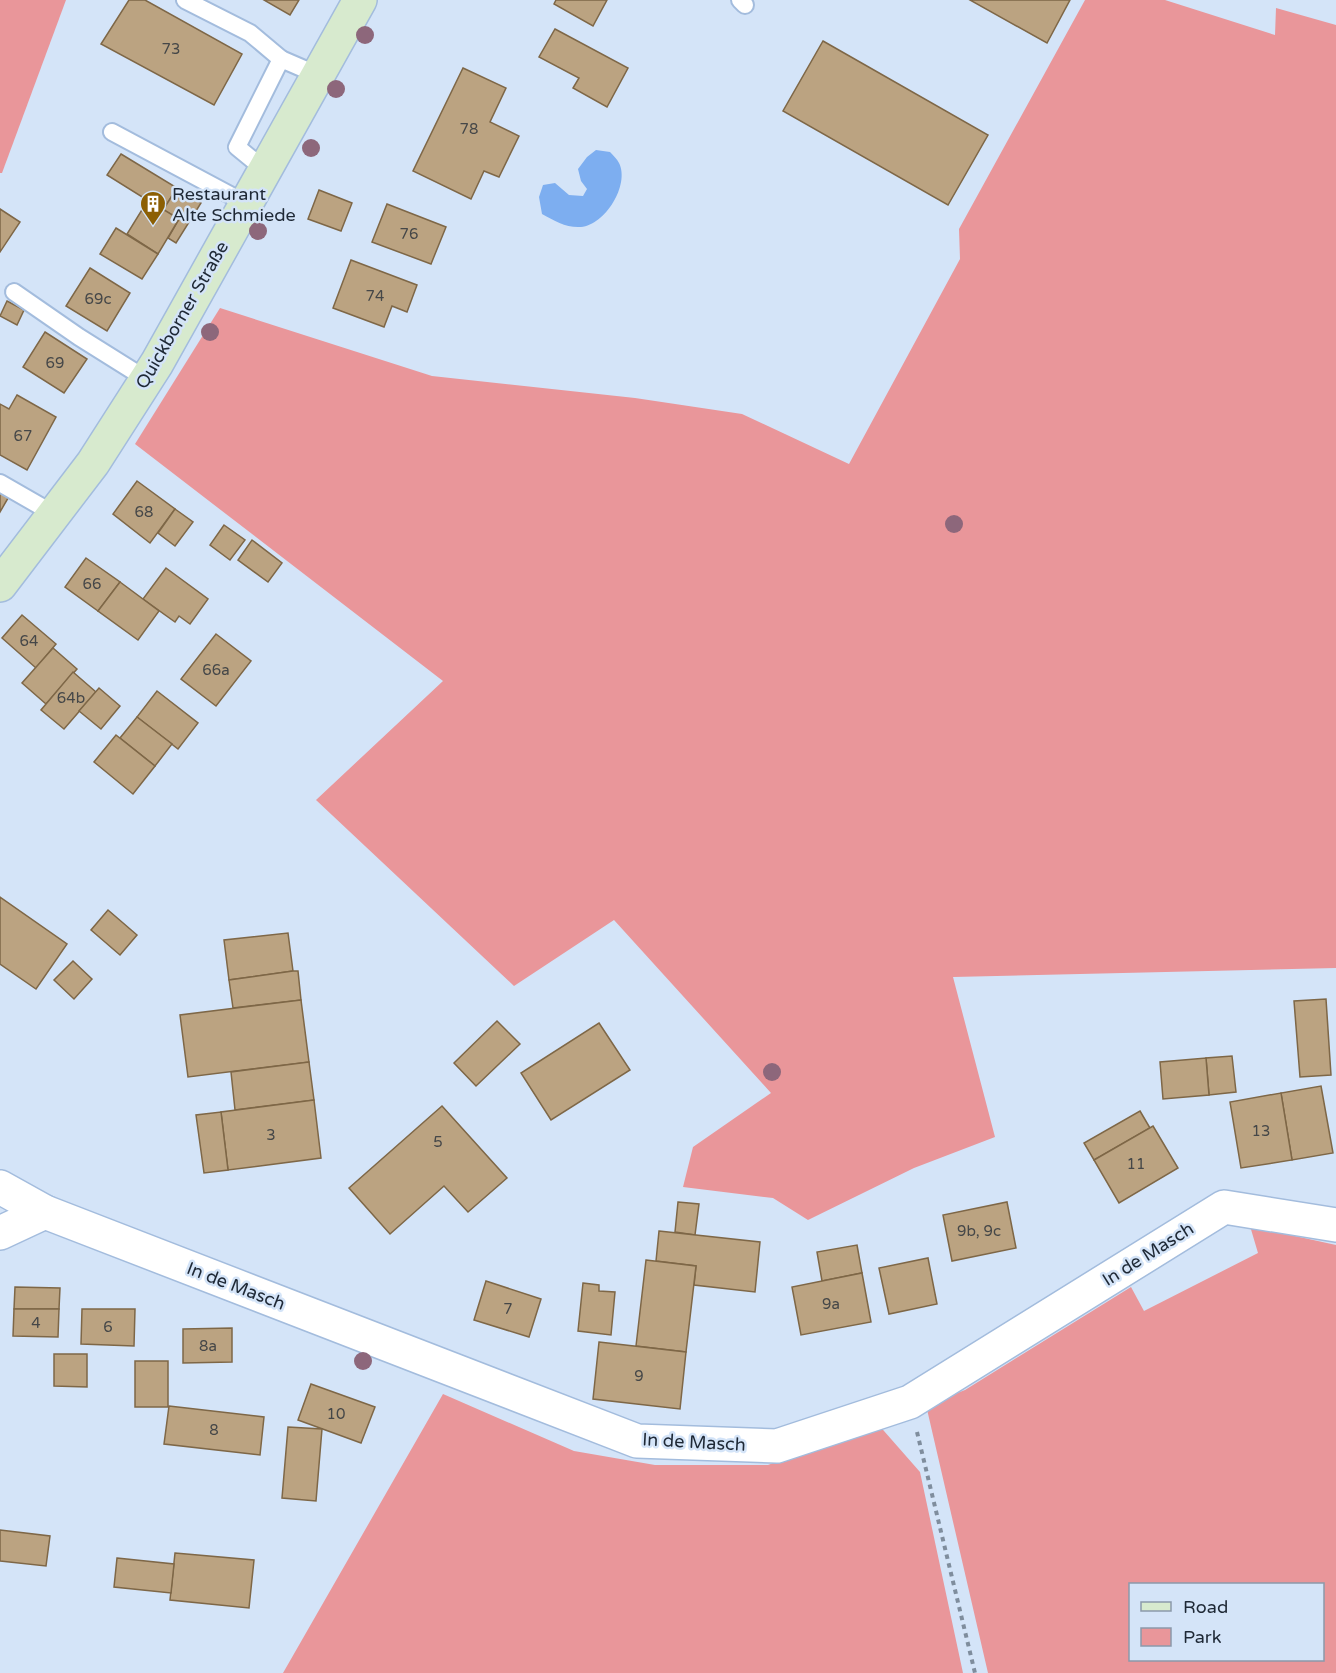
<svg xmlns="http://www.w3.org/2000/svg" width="1336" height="1673" viewBox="0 0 1336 1673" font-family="'Varela Round',sans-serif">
<rect width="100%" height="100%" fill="#d4e4f8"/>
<g fill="#e9969a" fill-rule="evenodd">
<polygon points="0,0 66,0 2,173 0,173"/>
<polygon points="1085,0 1165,0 1275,35 1276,8 1336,25 1336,968 953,977 995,1137 914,1168 808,1220 773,1198 683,1187 693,1147 771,1093 614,920 514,986 316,800 443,681 135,444 220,308 432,376 635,398 742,414 849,464 960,259 959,229"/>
<path d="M1250,1226L1336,1245V1673H988L926,1405L965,1390L1131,1287L1144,1311L1258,1253ZM1130,1584H1322V1660H1130Z"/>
<polygon points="443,1394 574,1451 655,1465 768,1465 877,1423 920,1472 963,1673 283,1673"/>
</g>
<path fill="#7daef0" d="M596,150L610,152C613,155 617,159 619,163C630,185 605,225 581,227C566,228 555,221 542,214L539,197L543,185L555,183L569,195L583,196L587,189L581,181L578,169L587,157Z"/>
<g fill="#bba381" stroke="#7e6747" stroke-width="1.5">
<polygon points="129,0 145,0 242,54 214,105 101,44"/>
<polygon points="264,0 299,0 290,15"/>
<polygon points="556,0 607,0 593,26 554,4"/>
<polygon points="970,0 1070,0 1047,43"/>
<polygon points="555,29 628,68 607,107 573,88 579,78 539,57"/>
<polygon points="823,41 988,135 948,205 783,111"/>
<polygon points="463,68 506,88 490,122 519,136 499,177 484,171 471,199 413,171"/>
<polygon points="121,154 177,188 163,210 107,175"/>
<polygon points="177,188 201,203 176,243 168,238 179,219 163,210"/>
<polygon points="319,190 352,203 341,231 308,219"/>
<polygon points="148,200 179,219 158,254 127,234"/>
<polygon points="387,204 446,227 431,264 372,242"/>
<polygon points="0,209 20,222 0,252"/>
<polygon points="116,228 158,254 142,279 100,254"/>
<polygon points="351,260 417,285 407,312 392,306 384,327 333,308"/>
<polygon points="90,268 130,293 107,331 66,306"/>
<polygon points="7,301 24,310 17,325 0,316"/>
<polygon points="45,332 87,359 64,393 23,367"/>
<polygon points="17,395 56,417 27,470 0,455 0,404 9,409"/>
<polygon points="137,481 175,509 150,543 113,514"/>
<polygon points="0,487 11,493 0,512"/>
<polygon points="175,509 193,522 175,546 158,533"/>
<polygon points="224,525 245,540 230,560 210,545"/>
<polygon points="252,540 282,563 268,582 238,560"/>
<polygon points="86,558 120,582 98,611 65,587"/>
<polygon points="166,568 208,599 190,624 179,616 175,622 143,599"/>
<polygon points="120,582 159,611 138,640 98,611"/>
<polygon points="22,615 56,644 36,668 2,638"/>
<polygon points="216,634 251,661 216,706 181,679"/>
<polygon points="53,648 77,669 46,704 22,683"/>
<polygon points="73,672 96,692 64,729 41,710"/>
<polygon points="99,688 120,706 101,729 79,711"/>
<polygon points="157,691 198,723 178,749 137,717"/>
<polygon points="137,717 172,744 155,766 120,738"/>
<polygon points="116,735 155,766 133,794 94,762"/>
<polygon points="0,897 67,944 36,989 0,964"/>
<polygon points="108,910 137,935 120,955 91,930"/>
<polygon points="288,933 293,971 229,980 224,940"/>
<polygon points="73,961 92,979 74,999 54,980"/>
<polygon points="293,971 298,971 301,1000 233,1008 229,980"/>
<polygon points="1326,999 1331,1075 1300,1077 1294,1001"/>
<polygon points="301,1000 309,1062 188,1077 180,1015"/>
<polygon points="497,1021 520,1044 476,1086 454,1063"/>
<polygon points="599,1023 630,1070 551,1120 521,1073"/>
<polygon points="1232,1056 1236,1092 1209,1095 1206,1058"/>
<polygon points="1206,1058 1209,1095 1163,1099 1160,1062"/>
<polygon points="309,1062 314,1100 235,1110 231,1072"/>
<polygon points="1321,1086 1333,1153 1292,1160 1281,1093"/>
<polygon points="1281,1093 1292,1160 1241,1168 1230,1102"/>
<polygon points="314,1100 321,1158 228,1170 221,1112"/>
<polygon points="442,1106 507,1178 468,1212 444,1186 390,1234 349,1188"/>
<polygon points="1140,1111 1150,1128 1094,1160 1084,1143"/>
<polygon points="221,1112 228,1170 204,1173 196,1115"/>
<polygon points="1153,1126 1178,1168 1119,1203 1094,1160"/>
<polygon points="678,1202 699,1204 695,1235 675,1232"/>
<polygon points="1007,1202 1016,1248 952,1261 943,1215"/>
<polygon points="659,1231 760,1242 755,1292 694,1285 696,1266 656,1261"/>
<polygon points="857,1245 862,1273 822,1281 817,1252"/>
<polygon points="928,1258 937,1304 889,1314 879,1268"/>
<polygon points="646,1260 696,1266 686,1352 636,1346"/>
<polygon points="862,1273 871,1322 801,1335 792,1287"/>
<polygon points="486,1281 541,1299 529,1337 474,1320"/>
<polygon points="583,1283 599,1285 599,1291 615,1292 611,1335 578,1331"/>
<polygon points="15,1287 60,1288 59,1309 14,1309"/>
<polygon points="14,1309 59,1309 58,1337 13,1336"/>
<polygon points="82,1309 135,1309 134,1346 81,1344"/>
<polygon points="232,1328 232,1362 183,1363 183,1329"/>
<polygon points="599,1342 686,1352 680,1409 593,1399"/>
<polygon points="54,1354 87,1354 87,1387 54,1386"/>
<rect x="135" y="1361" width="33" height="46"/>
<polygon points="311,1384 375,1407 361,1443 298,1420"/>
<polygon points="169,1406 264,1417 260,1455 164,1444"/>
<polygon points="288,1427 322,1429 316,1501 282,1498"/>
<polygon points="0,1530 50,1536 46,1566 0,1561"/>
<polygon points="175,1553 254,1560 249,1608 170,1600"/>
<polygon points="117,1558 174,1564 171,1593 114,1587"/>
</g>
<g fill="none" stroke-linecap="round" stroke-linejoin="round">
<defs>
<g id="service">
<polyline points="185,0 250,33 281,59"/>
<polyline points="740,0 745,5"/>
<polyline points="112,132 247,204"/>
<polyline points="265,170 237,147 281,59 318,75"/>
<polyline points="14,292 79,337 146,379"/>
<polyline points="0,483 54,514"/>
</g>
<g id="minor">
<polyline points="0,1187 45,1212 637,1441 777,1446 910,1402 1224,1207 1336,1225"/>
<polyline points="0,1233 45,1212"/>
</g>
<polyline id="secondary" points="0,585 93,463 157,363 360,0"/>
</defs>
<use href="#service" stroke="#a3bcdd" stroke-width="20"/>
<use href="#minor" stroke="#a3bcdd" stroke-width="36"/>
<use href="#secondary" stroke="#a3bcdd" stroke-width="36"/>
<polyline stroke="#7f8d9d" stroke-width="4" stroke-dasharray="4.5 4.5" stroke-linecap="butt" points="917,1432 975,1673"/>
<use href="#service" stroke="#fff" stroke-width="16"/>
<use href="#minor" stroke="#fff" stroke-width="33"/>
<use href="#secondary" stroke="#d7eace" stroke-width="33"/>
</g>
<g fill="#8d677b">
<circle cx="365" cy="35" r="9"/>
<circle cx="336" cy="89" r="9"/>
<circle cx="311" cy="148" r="9"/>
<circle cx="258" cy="231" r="9"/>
<circle cx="210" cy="332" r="9"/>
<circle cx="954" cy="524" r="9"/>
<circle cx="772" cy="1072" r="9"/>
<circle cx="363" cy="1361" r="9"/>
</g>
<defs>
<symbol id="building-pin" viewBox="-11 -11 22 30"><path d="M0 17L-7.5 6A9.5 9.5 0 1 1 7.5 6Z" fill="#8c5f04" stroke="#d4e4f8"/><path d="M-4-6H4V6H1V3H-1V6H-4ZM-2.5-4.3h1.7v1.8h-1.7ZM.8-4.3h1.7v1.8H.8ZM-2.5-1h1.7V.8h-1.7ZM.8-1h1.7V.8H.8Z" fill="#fff"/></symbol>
</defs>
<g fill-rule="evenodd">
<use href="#building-pin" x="138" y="189" width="30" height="40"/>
</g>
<g text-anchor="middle" stroke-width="5" stroke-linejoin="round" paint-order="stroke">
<g font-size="15" fill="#454748">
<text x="171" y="54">73</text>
<text x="469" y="134">78</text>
<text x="409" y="239">76</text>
<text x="375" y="301">74</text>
<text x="98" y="304">69c</text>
<text x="55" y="368">69</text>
<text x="23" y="441">67</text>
<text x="144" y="517">68</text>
<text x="92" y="589">66</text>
<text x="29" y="646">64</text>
<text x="216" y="675">66a</text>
<text x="71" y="703">64b</text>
<text x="1261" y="1136">13</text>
<text x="271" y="1140">3</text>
<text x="438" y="1147">5</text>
<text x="1136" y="1169">11</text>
<text x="979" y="1236">9b, 9c</text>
<text x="831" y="1309">9a</text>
<text x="508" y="1314">7</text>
<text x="36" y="1328">4</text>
<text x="108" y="1332">6</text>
<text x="208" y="1351">8a</text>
<text x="639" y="1381">9</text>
<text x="336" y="1419">10</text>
<text x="214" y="1435">8</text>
</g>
<g font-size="18" fill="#1e2835" stroke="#d4e4f8" text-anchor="start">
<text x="172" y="200">Restaurant<tspan x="172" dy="21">Alte Schmiede</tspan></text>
</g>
<g font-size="18" fill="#1e2835" stroke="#d4e4f8">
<text transform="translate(182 315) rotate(-60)" y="6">Quickborner Straße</text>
<text transform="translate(1148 1254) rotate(-32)" y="6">In de Masch</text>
<text transform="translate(236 1286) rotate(21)" y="6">In de Masch</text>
<text transform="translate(694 1442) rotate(3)" y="6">In de Masch</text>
</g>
</g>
<rect x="1129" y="1583" width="195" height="78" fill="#d4e4f8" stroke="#8b99aa" stroke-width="1.5"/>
<rect x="1141" y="1602" width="30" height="9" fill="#d7eace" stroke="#8b99aa" stroke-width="1.5"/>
<text x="1183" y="1613" font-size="18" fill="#1e2835">Road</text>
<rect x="1141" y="1628" width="30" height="18" fill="#e9969a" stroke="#8b99aa" stroke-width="1.5"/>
<text x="1183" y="1643" font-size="18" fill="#1e2835">Park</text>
</svg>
